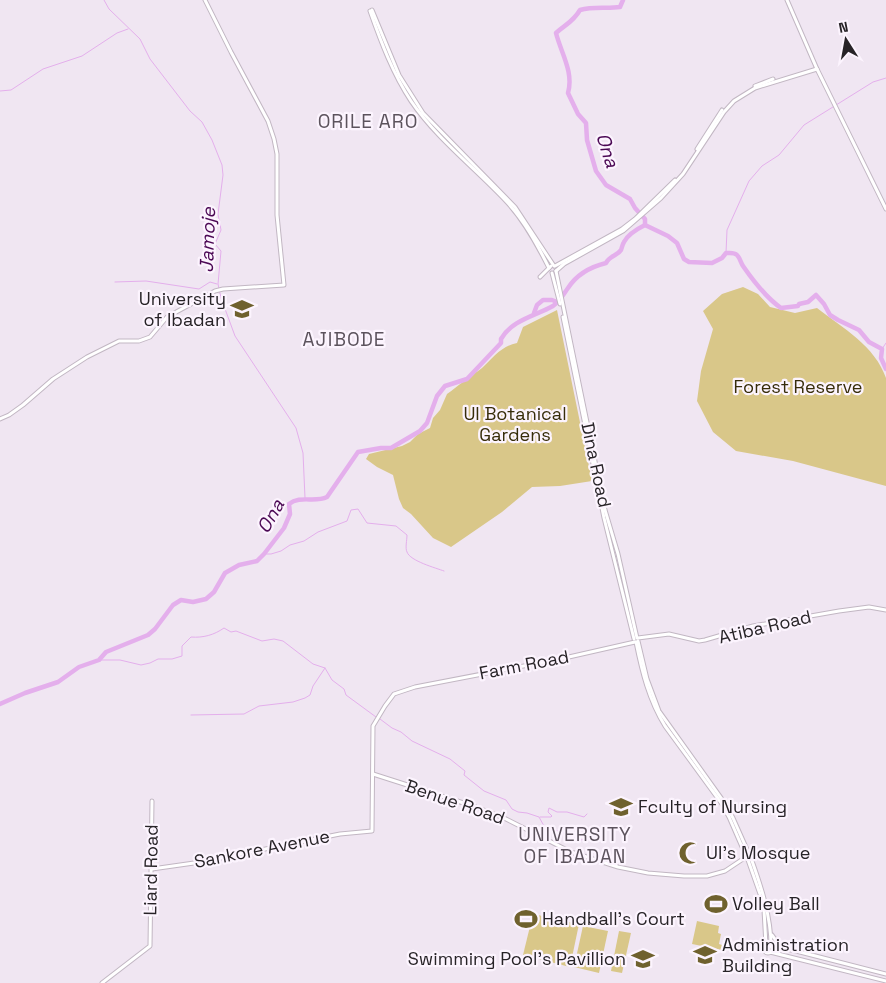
<svg xmlns="http://www.w3.org/2000/svg" width="886" height="983" viewBox="0 0 886 983" font-family="'Space Grotesk',sans-serif">
<rect width="100%" height="100%" fill="#f0e6f2"/>
<g fill="#d9c789">
<path d="M743,287L758,294L770,307L795,313L817,308C843,328 875,346 886,378V486L793,461L736,451L713,432L697,401L701,371L713,329L703,311L722,294Z"/>
<path d="M557,310L592,481L560,486L532,487L502,512L451,547L433,538L411,514L403,508L399,499L393,475L377,467L366,459L369,454L402,446L410,442L418,434L430,428L433,418L440,410L447,394C453,390 457,386 463,382C469,376 476,373 482,368C493,358 501,346 517,343L523,327Z"/>
<polygon points="533,914 579,924 570,967 523,955"/>
<polygon points="697,921 719,926 718,933 721,934 719,944 722,945 722,950 692,944"/>
<polygon points="583,926 608,931 599,973 574,967"/>
<polygon points="619,931 631,933 622,973 611,971"/>
</g>
<g fill="none" stroke-linecap="round" stroke-linejoin="round">
<g stroke="#e4afec" stroke-width="1">
<polyline points="104,0 109,9 140,39 150,59 190,111 202,122 212,140 222,165 223,175 218,214 221,230 215,244 221,251 218,284 221,298 235,336 296,428 303,453 305,498"/>
<polyline points="0,91 11,90 43,69 82,56 117,33 128,29"/>
<polyline points="726,253 727,230 749,181 762,166 779,155 804,125 873,82 886,78"/>
<polyline points="115,282 146,281 199,289 210,282 217,284"/>
<polyline points="882,349 886,343"/>
<path d="M264,554H271L281,551L290,545L304,541L318,532L347,521L351,510L358,509L367,523L396,526L407,535C407,540 405,548 407,552C410,561 436,568 444,571"/>
<path d="M99,660H120L141,665L150,663L158,659H172L182,656V646L191,637C203,638 214,635 224,628L231,632L236,631L262,641L274,639L283,641L313,664L325,668L332,680L344,689L346,695L376,717"/>
<polyline points="191,715 244,714 259,706 293,702 305,698 310,695 313,686 325,668"/>
<path d="M380,719L392,728L401,732L412,741L450,759L465,771L464,775L484,791L506,800L512,809L518,812L527,813L539,817L544,826L567,834L574,841C582,841 589,836 596,839"/>
<polyline points="540,817 551,817 552,816 548,812 549,808 557,812 567,812 584,817 587,814"/>
</g>
<g stroke="#e4afec" stroke-width="4.5">
<path d="M623,0L620,7C607,9 594,6 580,10C573,22 566,24 556,33C561,53 574,72 568,93L578,114L586,123L587,140L596,171L606,185L630,199L635,208L645,219V225"/>
<path d="M645,225L668,236L677,243L684,259L689,262L712,263L722,258L726,253C730,253 734,252 737,255C740,258 741,263 743,266C752,279 768,299 781,308L798,306L799,304L808,302L816,295L824,304L830,315L838,320L859,330L869,342L882,349L881,358L886,369"/>
<polyline points="534,313 537,305 543,300 552,300 557,302"/>
<path d="M0,704L25,693L58,682L79,667L99,660L106,652L148,635L155,629L173,605L181,600L193,602L206,599L214,592L225,573L239,565L257,561L264,554L284,528L290,514L289,504C300,495 315,503 327,497L358,452L381,448H391L420,431L427,423L437,396L445,386L467,379L501,343V339C512,320 535,316 553,306C560,301 563,295 568,288C577,274 590,267 606,263C609,256 617,256 621,250C622,248 622,245 624,242C628,234 637,229 645,225"/>
</g>
<defs>
<g id="secondary">
<polyline points="787,0 817,69 886,209"/>
<polyline points="372,10 399,75 423,113 515,207 554,266"/>
<path d="M370,11C381,42 393,74 411,101C436,138 475,168 506,201C524,220 537,244 549,268"/>
<polyline points="755,86 773,79"/>
<polyline points="697,149 722,110"/>
<polyline points="555,266 622,229 635,219 675,180"/>
<polyline points="556,271 605,510 618,554 637,638"/>
<polyline points="556,271 564,264 623,231 661,198 683,174 724,112 734,101 755,88 817,69"/>
<polyline points="552,273 560,304"/>
<polyline points="540,277 551,266"/>
<polyline points="563,317 604,518 634,639"/>
<polyline points="0,419 9,415 23,405 53,379 87,357 119,341 139,341 150,337 167,317 215,291 223,289 284,285 277,215 277,154 274,139 268,121 231,52 205,0"/>
<polyline points="638,638 669,634 699,641 705,640 753,626 839,611 869,607 886,610"/>
<polyline points="638,641 647,679 659,711 724,802 733,818 749,854"/>
<path d="M636,642C642,672 649,700 665,726L722,804L729,817L746,856"/>
<polyline points="373,774 476,807 504,818 571,852 618,867 648,873 684,876 707,876 725,871 746,857"/>
<path d="M751,858C761,886 771,916 771,946"/>
<polyline points="748,860 760,894"/>
<polyline points="152,869 201,862 340,834 372,831 373,726 385,706 394,694 415,687 560,659 635,642"/>
<polyline points="764,910 766,945"/>
<polyline points="772,935 777,942 785,948"/>
<circle cx="768" cy="949" r="4"/>
<polyline points="772,946 796,951 886,974"/>
<polyline points="770,952 886,981"/>
<polyline points="102,983 150,946 152,801"/>
</g>
</defs>
<use href="#secondary" stroke="#c2b7c3" stroke-width="5"/>
<use href="#secondary" stroke="#fff" stroke-width="3"/>
</g>
<defs>
<symbol id="university-bare" viewBox="-9 -9 18 18"><path d="M0-5L7-2L0 1L-7-2ZM-4 1L0 2.5L4 1V4Q0 6-4 4Z" fill="#6f612e" stroke="#fcf4fe" stroke-width="2.5" paint-order="stroke"/></symbol>
<symbol id="mosque-bare" viewBox="-9 -9 18 18"><path d="M3.5-4.9A6 6 0 1 0 3.5 4.9A5 5 0 1 1 3.5-4.9Z" fill="#6f612e" stroke="#fcf4fe" stroke-width="2.5" paint-order="stroke"/></symbol>
<symbol id="stadium-bare" viewBox="-9 -9 18 18"><path d="M0-5a6.5 5 0 1 0 0 10a6.5 5 0 1 0 0-10ZM-3.5-1.8h7v3.6h-7Z" fill="#6f612e" stroke="#fcf4fe" stroke-width="2.5" paint-order="stroke"/></symbol>
</defs>
<g fill-rule="evenodd">
<use href="#university-bare" x="226" y="293" width="32" height="32"/>
<use href="#university-bare" x="605" y="791" width="32" height="32"/>
<use href="#mosque-bare" x="674" y="837" width="32" height="32"/>
<use href="#stadium-bare" x="700" y="888" width="32" height="32"/>
<use href="#stadium-bare" x="510" y="903" width="32" height="32"/>
<use href="#university-bare" x="689" y="939" width="32" height="32"/>
<use href="#university-bare" x="627" y="943" width="32" height="32"/>
</g>
<g text-anchor="middle" stroke-width="4.5" stroke-linejoin="round" paint-order="stroke">
<g font-size="18" fill="#272327" stroke="#fcf4fe" text-anchor="start">
<text x="226" y="305" text-anchor="end">University<tspan x="226" dy="21">of Ibadan</tspan></text>
<text x="638" y="813">Fculty of Nursing</text>
<text x="706" y="859">UI's Mosque</text>
<text x="732" y="910">Volley Ball</text>
<text x="542" y="925">Handball's Court</text>
<text x="722" y="951">Administration<tspan x="722" dy="21">Building</tspan></text>
<text x="626" y="965" text-anchor="end">Swimming Pool's Pavillion</text>
</g>
<g font-size="18" fill="#372d0a" stroke="#fcf4fe">
<text x="798" y="393">Forest Reserve</text>
<text x="515" y="420">UI Botanical<tspan x="515" dy="21">Gardens</tspan></text>
</g>
<g font-size="18" fill="#272327" stroke="#fcf4fe">
<text transform="translate(596 465) rotate(78)" y="6">Dina Road</text>
<text transform="translate(765 627) rotate(-13)" y="6">Atiba Road</text>
<text transform="translate(524 665) rotate(-11)" y="6">Farm Road</text>
<text transform="translate(455 802) rotate(19)" y="6">Benue Road</text>
<text transform="translate(262 849) rotate(-11)" y="6">Sankore Avenue</text>
<text transform="translate(151 870) rotate(-89)" y="6">Liard Road</text>
</g>
<g font-size="19" letter-spacing="1" fill="#5c535d" stroke="#fcf4fe">
<text x="368" y="128">ORILE ARO</text>
<text x="344" y="346">AJIBODE</text>
<text x="575" y="841">UNIVERSITY<tspan x="575" dy="22">OF IBADAN</tspan></text>
</g>
<g font-size="19" font-style="italic" fill="#4b0854" stroke="#fcf4fe">
<text transform="translate(608 150) rotate(72)" y="7">Ona</text>
<text transform="translate(207 240) rotate(-88)" y="7">Jamoje</text>
<text transform="translate(270 516) rotate(-61)" y="7">Ona</text>
</g>
</g>
<g transform="translate(846 40) rotate(349)" stroke="#fcf4fe" stroke-width="4" paint-order="stroke">
<path d="M0-4L9 19L0 12L-9 19Z" fill="#272327"/>
<text y="-8" font-size="14" font-weight="bold" text-anchor="middle" fill="#272327">N</text>
</g>
</svg>
